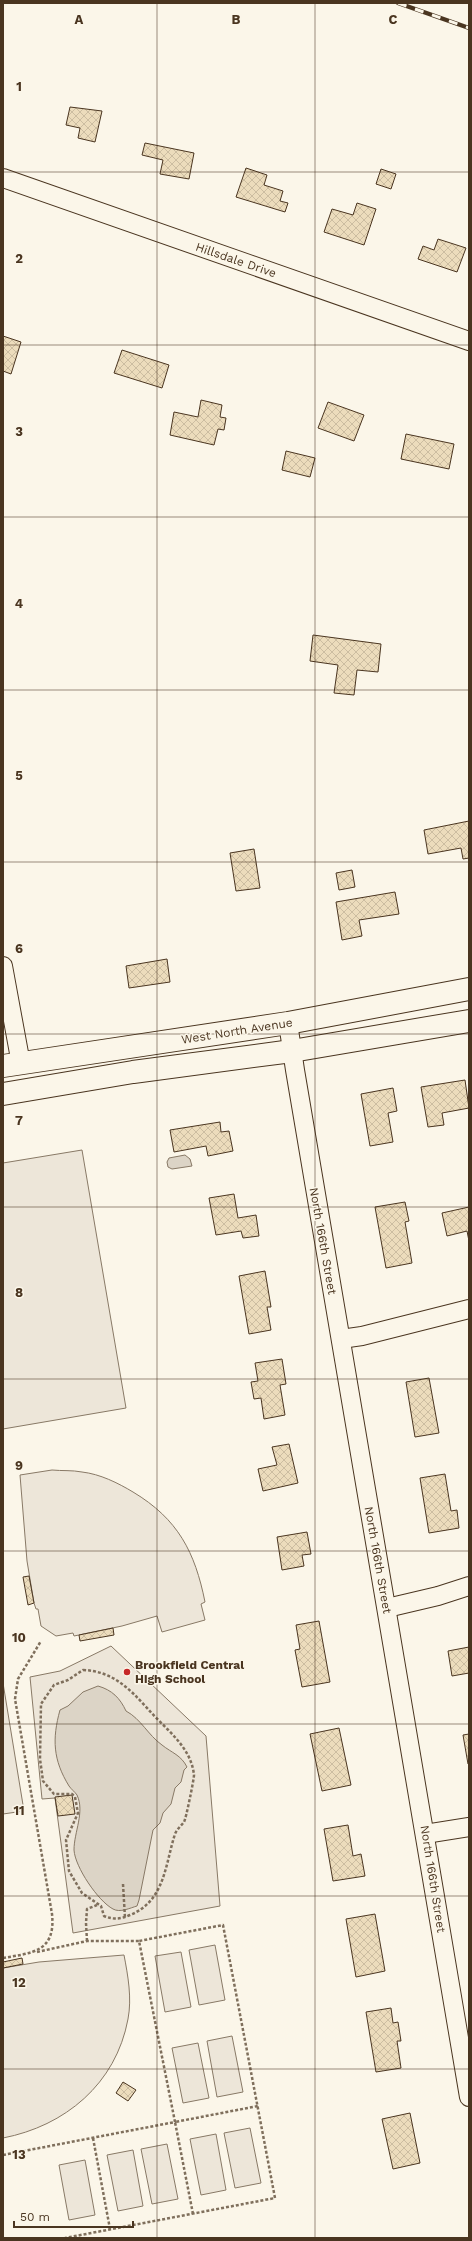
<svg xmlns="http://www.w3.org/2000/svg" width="472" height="2241" viewBox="0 0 472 2241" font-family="'Work Sans',sans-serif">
<defs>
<pattern id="building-cross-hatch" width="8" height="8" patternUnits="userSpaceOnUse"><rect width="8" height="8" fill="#ecdcbc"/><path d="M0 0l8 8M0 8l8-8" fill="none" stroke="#ccbda1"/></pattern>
</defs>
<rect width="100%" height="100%" fill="#fbf6e9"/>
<g fill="#ede6d9" stroke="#887966">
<polygon points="82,1150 126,1408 3,1429 3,1163"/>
<path d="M52,1470C62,1471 72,1470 82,1472C100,1474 118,1483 133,1492C178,1519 195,1552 205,1602L201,1604L205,1620L162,1632L157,1616L122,1626L74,1636L73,1633L56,1636L41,1626L38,1609H36L34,1603L27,1561L20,1475Z"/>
<polygon points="111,1646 206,1736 220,1906 73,1933 55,1798 42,1799 30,1677 60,1671"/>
<polygon points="3,1683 24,1811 3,1814"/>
<polygon points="215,1945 225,2000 199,2005 189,1950"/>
<polygon points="181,1952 191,2007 165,2012 155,1956"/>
<path d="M124,1955C128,1976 132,1998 128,2019C116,2084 65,2126 3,2138V1968L39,1962Z"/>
<polygon points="232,2036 243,2092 217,2097 207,2041"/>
<polygon points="198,2043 209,2098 183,2103 172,2048"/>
<polygon points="250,2128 261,2183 235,2188 224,2133"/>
<polygon points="216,2134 226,2190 201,2195 190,2139"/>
<polygon points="167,2144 178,2199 152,2204 141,2149"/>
<polygon points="133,2150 143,2206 118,2211 107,2155"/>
<polygon points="85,2160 95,2215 69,2220 59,2165"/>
</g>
<g fill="#dcd4c6" stroke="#887966">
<polygon points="185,1155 190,1159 192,1166 172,1169 168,1167 167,1162 169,1158"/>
<path d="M98,1686C112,1690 120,1698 126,1711C141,1719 148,1735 162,1745C172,1753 181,1755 187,1767L184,1770L181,1782L175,1788L171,1804L163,1813L160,1823L153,1830L139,1900L137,1906C130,1908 120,1913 113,1909C98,1901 75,1867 74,1850C74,1832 85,1812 77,1795C75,1792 71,1789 69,1786C53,1760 52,1739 60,1710L68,1706L83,1692Z"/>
</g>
<g fill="url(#building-cross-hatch)" stroke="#4a3520">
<polygon points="70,107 102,111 95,142 78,138 80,128 66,125"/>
<polygon points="145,143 194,153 189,179 160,174 163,160 142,155"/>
<polygon points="246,168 267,175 264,185 283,191 280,201 288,203 285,212 236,197"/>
<polygon points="381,169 396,174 391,189 376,184"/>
<polygon points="357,203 376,209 364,245 324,232 332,209 353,215"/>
<polygon points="438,239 466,248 457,272 418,259 423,246 434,250"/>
<polygon points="3,336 21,342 11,374 3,371"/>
<polygon points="122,350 169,365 162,388 114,373"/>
<polygon points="201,400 222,405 220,417 226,418 224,430 218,429 214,445 170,435 174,412 198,417"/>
<polygon points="328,402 364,415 354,441 318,428"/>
<polygon points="406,434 454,444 449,469 401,459"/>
<polygon points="286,451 315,458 310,477 282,470"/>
<polygon points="313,635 381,644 378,672 357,670 354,695 334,693 338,665 310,661"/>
<polygon points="469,821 469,858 463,859 461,848 428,854 424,830"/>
<polygon points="254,849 260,888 236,891 230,853"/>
<polygon points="352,870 355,887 339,890 336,873"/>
<polygon points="395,892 399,914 359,920 362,936 342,940 336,902"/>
<polygon points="167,959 170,982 129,988 126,966"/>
<polygon points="465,1080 469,1108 442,1113 444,1125 428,1127 421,1087"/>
<polygon points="393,1088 397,1111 388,1113 393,1142 370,1146 361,1094"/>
<polygon points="220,1122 221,1132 229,1131 233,1151 208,1156 206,1146 174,1152 170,1130"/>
<polygon points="234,1194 238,1218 256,1215 259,1236 243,1238 241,1231 216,1235 209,1198"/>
<polygon points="405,1202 409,1221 405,1222 412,1263 386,1268 375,1207"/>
<polygon points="469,1207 469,1241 467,1231 447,1236 442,1213"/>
<polygon points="265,1271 271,1307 267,1307 271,1330 249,1334 239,1276"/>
<polygon points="282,1359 286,1384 280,1385 285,1415 264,1419 261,1398 254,1399 251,1382 258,1381 255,1363"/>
<polygon points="429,1378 439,1433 415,1437 406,1382"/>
<polygon points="289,1444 298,1483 263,1491 258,1469 277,1465 272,1447"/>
<polygon points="445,1474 451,1511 457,1510 459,1528 429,1533 420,1478"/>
<polygon points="307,1532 311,1554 302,1555 304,1566 282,1570 277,1537"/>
<polygon points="29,1576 34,1603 28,1605 23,1577"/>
<polygon points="319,1621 330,1682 302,1687 295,1650 300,1649 296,1625"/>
<polygon points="113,1628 114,1635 80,1641 79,1635"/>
<polygon points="469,1647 469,1673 452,1676 448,1651"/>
<polygon points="339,1728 351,1785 322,1791 310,1734"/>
<polygon points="469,1734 469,1763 468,1764 463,1735"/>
<polygon points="72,1795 75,1814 58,1816 55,1797"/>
<polygon points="348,1825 353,1856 361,1854 365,1876 333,1881 324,1829"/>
<polygon points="375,1914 385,1971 356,1977 346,1919"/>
<polygon points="22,1958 23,1964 3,1968 3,1962"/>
<polygon points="391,2008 393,2023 398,2022 401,2041 397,2041 401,2068 376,2072 366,2012"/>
<polygon points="123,2082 136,2090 128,2101 116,2093"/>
<polygon points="410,2113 420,2163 393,2169 382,2119"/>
</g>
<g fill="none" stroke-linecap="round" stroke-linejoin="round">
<defs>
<g id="minor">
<polyline points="3,178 469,341"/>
<polyline points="3,966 21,1064"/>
<polyline points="288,1023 295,1070 469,2097"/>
<polyline points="341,1339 362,1336 469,1309"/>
<polyline points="387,1608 438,1596 469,1586"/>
<polyline points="425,1834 469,1827"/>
</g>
<g id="major">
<polyline points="3,1066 288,1023 469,989"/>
<polyline points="3,1094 133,1072 292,1051 469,1021"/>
</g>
</defs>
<use href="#minor" stroke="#4a3520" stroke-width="20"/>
<use href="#major" stroke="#4a3520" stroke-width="24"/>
<g stroke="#7f6f5c" stroke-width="2.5" stroke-dasharray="3 2" stroke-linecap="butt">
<path d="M83,1670C112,1671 129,1688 148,1709C165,1729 191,1746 194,1775C194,1779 186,1819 184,1822C181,1826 177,1829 175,1834C165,1865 165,1901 130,1915C121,1919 114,1920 104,1916L101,1906L82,1893L69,1871L66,1840L78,1813L75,1797L72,1794H54L43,1781L40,1759L41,1704L54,1685L68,1680Z"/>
<polyline points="123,1884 125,1918"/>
<polyline points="87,1941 86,1923 87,1909 97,1905"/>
<polyline points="37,1952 87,1941 139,1941"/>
<path d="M3,1958C32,1953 56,1952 52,1914L15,1699L18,1679L41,1641"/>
<polyline points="93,2138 110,2229"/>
<polyline points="3,2155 175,2122 139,1941 223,1925 275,2198 65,2238"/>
<polyline points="193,2214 175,2122 258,2106"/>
</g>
<use href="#minor" stroke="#fbf6e9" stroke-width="18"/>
<use href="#major" stroke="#fbf6e9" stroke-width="22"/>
<defs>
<polyline id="rail" points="398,3 469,28"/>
</defs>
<use href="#rail" stroke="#4a3520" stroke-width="4.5"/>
<use href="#rail" stroke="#fbf6e9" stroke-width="3" stroke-dasharray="9" stroke-linecap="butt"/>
</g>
<path fill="none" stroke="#4a3520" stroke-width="1" stroke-opacity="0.55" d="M157,3V2238M315,3V2238M3,172H469M3,345H469M3,517H469M3,690H469M3,862H469M3,1034H469M3,1207H469M3,1379H469M3,1551H469M3,1724H469M3,1896H469M3,2069H469"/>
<circle fill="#c62828" stroke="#fbf6e9" stroke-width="1.5" cx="127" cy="1672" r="4"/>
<g text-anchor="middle" stroke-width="3" stroke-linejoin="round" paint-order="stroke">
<g font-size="12" fill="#4a3520" stroke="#fbf6e9">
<text transform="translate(236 260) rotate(19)" y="4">Hillsdale Drive</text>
<text transform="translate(237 1031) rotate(-9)" y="4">West North Avenue</text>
<text transform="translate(323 1241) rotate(80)" y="4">North 166th Street</text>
<text transform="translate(378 1560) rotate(80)" y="4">North 166th Street</text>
<text transform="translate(433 1879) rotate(81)" y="4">North 166th Street</text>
</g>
<g font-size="12" font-weight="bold" fill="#4a3520" stroke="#fbf6e9" text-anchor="start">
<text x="135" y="1669">Brookfield Central<tspan x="135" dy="14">High School</tspan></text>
</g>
</g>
<g font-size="13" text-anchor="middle" font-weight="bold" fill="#4a3520" stroke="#fbf6e9" stroke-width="3" stroke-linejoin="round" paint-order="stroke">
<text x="79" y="24">A</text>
<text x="236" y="24">B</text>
<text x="393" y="24">C</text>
<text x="19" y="91">1</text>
<text x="19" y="263">2</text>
<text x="19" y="436">3</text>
<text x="19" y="608">4</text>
<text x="19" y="780">5</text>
<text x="19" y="953">6</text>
<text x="19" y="1125">7</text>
<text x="19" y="1297">8</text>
<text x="19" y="1470">9</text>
<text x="19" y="1642">10</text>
<text x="19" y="1815">11</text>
<text x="19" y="1987">12</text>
<text x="19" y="2159">13</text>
</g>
<rect width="472" height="2241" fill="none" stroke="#4a3520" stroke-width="8"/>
<path d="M14 2221v6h119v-6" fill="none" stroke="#4a3520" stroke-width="2"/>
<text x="20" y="2221" font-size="12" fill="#4a3520" stroke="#fbf6e9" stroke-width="3" paint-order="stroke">50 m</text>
</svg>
